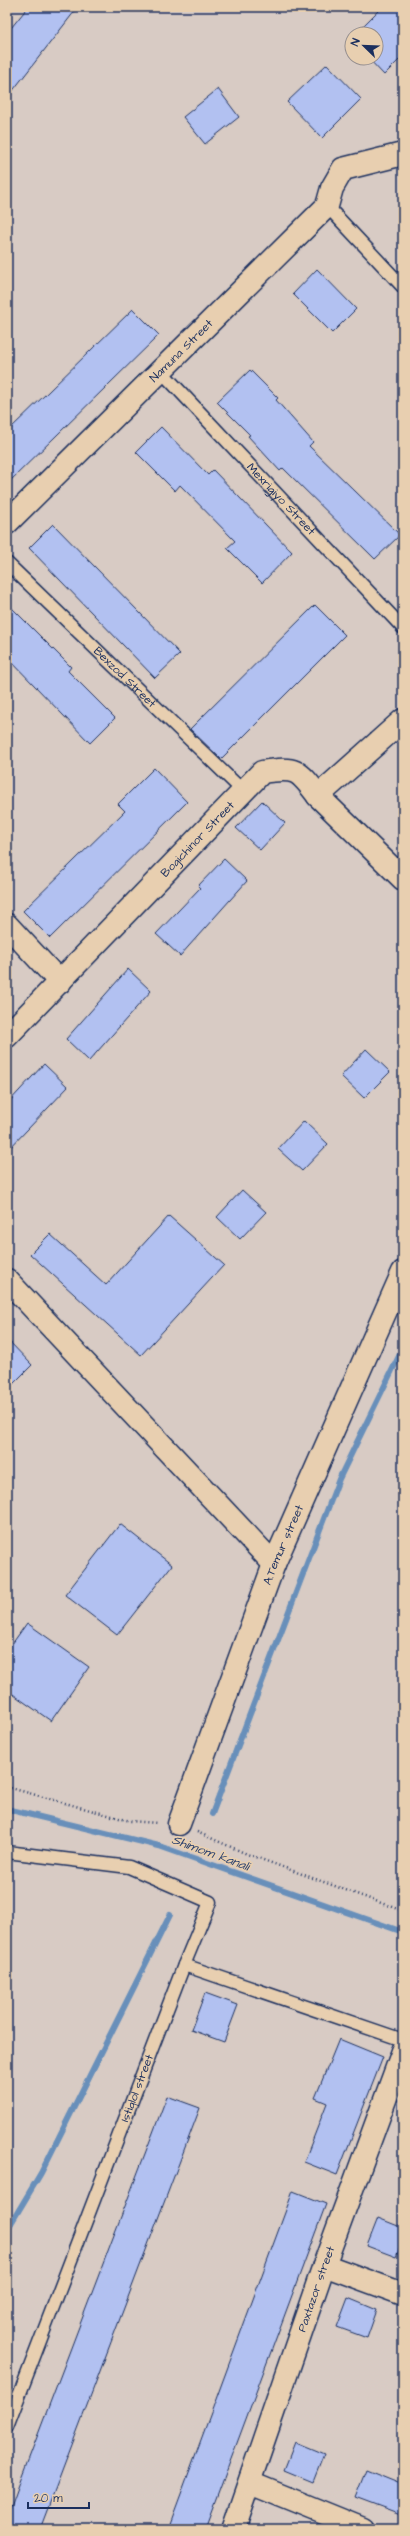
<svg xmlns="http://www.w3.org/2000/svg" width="410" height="2536" viewBox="0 0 410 2536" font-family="'Architects Daughter',sans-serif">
<rect width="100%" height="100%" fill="#d8cbc4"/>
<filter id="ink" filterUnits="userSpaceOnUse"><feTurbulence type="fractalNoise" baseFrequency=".025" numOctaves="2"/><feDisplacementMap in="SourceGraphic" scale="8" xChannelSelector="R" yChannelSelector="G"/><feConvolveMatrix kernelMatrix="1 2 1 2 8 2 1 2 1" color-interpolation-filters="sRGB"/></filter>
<g filter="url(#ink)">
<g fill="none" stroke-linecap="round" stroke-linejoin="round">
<g stroke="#678fba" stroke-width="6">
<polyline points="7,1809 159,1846 403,1932"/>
<polyline points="212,1814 339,1479 403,1348"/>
<polyline points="7,2230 41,2173 170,1915"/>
</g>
</g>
<g fill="#b2c1f1" stroke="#1b2f5e">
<polygon points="28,7 78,7 7,98 7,33"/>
<polygon points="382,7 395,7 403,15 403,56 384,75 368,58 376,58 376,34 355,34"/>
<polygon points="327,64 361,99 322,138 287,102"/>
<polygon points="218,89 239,117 205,144 183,117"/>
<polygon points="317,269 356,309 332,333 293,294"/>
<polygon points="133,309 159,335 7,484 7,432"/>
<polygon points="250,370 278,398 276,400 313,442 309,446 400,535 375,559 283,468 280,471 248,436 250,435 217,402"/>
<polygon points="161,427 208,475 213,470 292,552 262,583 227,548 235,541 180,485 175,491 136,452"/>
<polygon points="53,524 180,654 155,678 29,548"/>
<polygon points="7,603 71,667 68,671 115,718 90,743 7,657"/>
<polygon points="315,605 345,635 221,759 190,729"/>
<polygon points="154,768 187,802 50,938 23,911 125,811 118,804"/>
<polygon points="262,801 285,823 260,850 236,828"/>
<polygon points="224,859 247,881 180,956 156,934 200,888 198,886"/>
<polygon points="128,969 151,991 89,1061 66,1039"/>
<polygon points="366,1049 390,1072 364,1098 341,1076"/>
<polygon points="44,1064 68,1087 7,1151 7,1104"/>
<polygon points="304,1121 328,1144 302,1171 278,1149"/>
<polygon points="242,1190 266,1212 240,1239 217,1217"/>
<polygon points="169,1216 224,1265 141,1355 30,1254 50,1234 106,1285"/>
<polygon points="7,1339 32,1365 7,1390"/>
<polygon points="120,1524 172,1565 117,1635 65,1595"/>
<polygon points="27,1623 89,1667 51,1721 7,1690 7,1651"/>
<polygon points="205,1993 238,2005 224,2042 191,2030"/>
<polygon points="339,2039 383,2057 337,2175 304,2162 327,2103 315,2098"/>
<polygon points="167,2096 200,2108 40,2529 7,2529 7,2518 21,2479"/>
<polygon points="293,2191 326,2204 205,2529 168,2529"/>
<polygon points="378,2218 403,2228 403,2240 396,2257 367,2246"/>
<polygon points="348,2298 377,2310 367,2338 337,2327"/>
<polygon points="295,2442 324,2454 313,2482 284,2470"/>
<polygon points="366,2470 403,2485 403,2516 355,2498"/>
</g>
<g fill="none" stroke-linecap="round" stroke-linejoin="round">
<defs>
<g id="lane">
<polyline points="327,206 403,287"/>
<path id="s1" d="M160,370L403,628"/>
<path id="s2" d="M7,563L243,791"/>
<polyline points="7,1852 129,1867 210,1902 184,1965"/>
<path id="s3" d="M7,2427L184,1965L403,2040"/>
</g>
<g id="street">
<path id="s4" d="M7,523L327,206L332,188L343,169L403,154"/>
<polyline points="318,796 403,879"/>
<polyline points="7,925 60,982"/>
<path id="s5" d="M7,1036L262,772C296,767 298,769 318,796L403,720"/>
<polyline points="7,1280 274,1564"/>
<path id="s6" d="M179,1824L274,1564L403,1272"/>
<polyline points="324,2265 403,2294"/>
<polyline points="250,2483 363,2529"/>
<path id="s7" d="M233,2529L324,2265L403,2051"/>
</g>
</defs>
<use href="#lane" stroke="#1b2f5e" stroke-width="15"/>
<use href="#street" stroke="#1b2f5e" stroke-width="25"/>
<g stroke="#1b2f5e" stroke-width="2.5" stroke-dasharray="1 3" stroke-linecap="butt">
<polyline points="7,1787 130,1821 158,1823"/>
<polyline points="197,1832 247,1854 403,1911"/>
</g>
<use href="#lane" stroke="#e8cfb0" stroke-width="12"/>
<use href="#street" stroke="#e8cfb0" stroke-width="22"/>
</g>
</g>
<g text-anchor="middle" stroke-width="3.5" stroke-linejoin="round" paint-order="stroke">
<g font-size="12" fill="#1b2f5e" stroke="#e8cfb0">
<text dy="4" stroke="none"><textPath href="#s4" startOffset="245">Namuna Street</textPath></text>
<text dy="4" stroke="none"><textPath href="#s1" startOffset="177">Mexrigiyo Street</textPath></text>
<text dy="4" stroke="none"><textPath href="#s2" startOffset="164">Bexzod Street</textPath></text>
<text dy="4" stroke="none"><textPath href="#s5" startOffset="274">Bogichinor Street</textPath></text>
<text dy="4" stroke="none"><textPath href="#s6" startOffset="298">A.Temur street</textPath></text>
<text dy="4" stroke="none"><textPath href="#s3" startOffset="363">Istiqlol street</textPath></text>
<text dy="4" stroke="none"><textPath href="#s7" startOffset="254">Paxtazor street</textPath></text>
</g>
<g font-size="13" font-style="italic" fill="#283f6d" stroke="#e8cfb0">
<text transform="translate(211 1852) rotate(20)" y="5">Shimom kanali</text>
</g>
</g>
<rect width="410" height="2536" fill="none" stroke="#e8cfb0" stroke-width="24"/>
<rect x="12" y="12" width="386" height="2512" fill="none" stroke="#1b2f5e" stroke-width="1.5" filter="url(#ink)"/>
<g transform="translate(364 46) rotate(293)"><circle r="19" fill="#e8cfb0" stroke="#968f8f"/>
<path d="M0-3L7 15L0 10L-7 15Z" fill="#1b2f5e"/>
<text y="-6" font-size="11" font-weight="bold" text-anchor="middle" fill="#1b2f5e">N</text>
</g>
<path d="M28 2502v6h61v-6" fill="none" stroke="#1b2f5e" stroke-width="2"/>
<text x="34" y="2502" font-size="12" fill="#1b2f5e" stroke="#e8cfb0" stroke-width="3" paint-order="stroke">20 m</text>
</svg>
